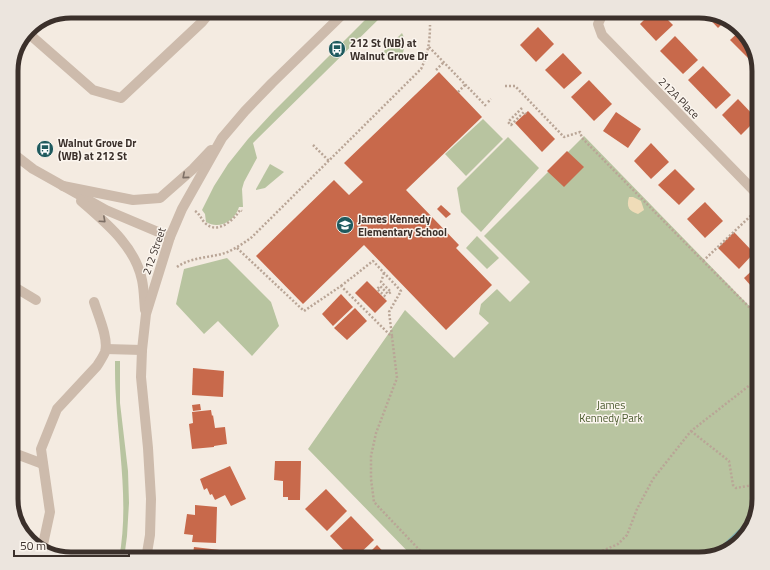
<svg xmlns="http://www.w3.org/2000/svg" width="770" height="570" viewBox="0 0 770 570" font-family="'Titillium Web',sans-serif">
<rect width="100%" height="100%" fill="#f4ebe1"/>
<g fill="#b8c4a0">
<path d="M374,11H387L253,143L257,158L244,182L242,189L243,207H239C235,221 219,230 206,222L205,214L202,210L214,186L228,164L248,139L273,112Z"/>
<path d="M402,33C406,40 405,50 401,57L382,55V53Z"/>
<polygon points="483,119 503,139 466,176 445,154"/>
<polygon points="584,136 759,316 759,499 746,536 725,553 699,559 415,559 308,449 405,310 454,358 489,323 479,314 481,304 497,289 510,302 530,282 484,236"/>
<polygon points="508,137 539,168 481,232 461,212 457,188"/>
<polygon points="270,164 284,172 265,188 256,190 256,189"/>
<polygon points="477,236 499,258 487,269 466,248"/>
<polygon points="227,258 271,302 279,326 252,356 218,321 204,334 176,304 184,269"/>
<path d="M115,361H120V403L128,471L129,503L127,536L124,559H119C129,505 119,452 116,398C115,385 115,373 115,361Z"/>
</g>
<path fill="#efdcb8" d="M629,197H633L641,201L644,210L638,214C629,211 626,207 629,197Z"/>
<g fill="none" stroke-linecap="round" stroke-linejoin="round">
<polyline stroke="#7fb0b2" stroke-width="4.5" points="715,555 752,520"/>
</g>
<g fill="#c8694b">
<polygon points="526,11 544,11 537,19"/>
<polygon points="653,11 659,11 673,25 656,41 640,24"/>
<polygon points="703,12 726,20 718,28"/>
<polygon points="538,27 554,44 536,62 520,45"/>
<polygon points="741,30 753,45 758,66 757,67 730,40"/>
<polygon points="675,36 698,60 683,74 660,51"/>
<polygon points="563,53 582,73 564,89 545,70"/>
<polygon points="703,66 731,95 716,109 688,80"/>
<polygon points="439,72 482,117 406,190 459,245 456,248 492,285 446,330 364,245 303,304 256,256 334,180 349,195 363,182 344,163"/>
<polygon points="589,80 612,104 594,121 571,97"/>
<polygon points="738,99 757,119 741,135 722,115"/>
<polygon points="528,111 555,139 542,152 515,123"/>
<polygon points="616,112 641,129 628,148 603,131"/>
<polygon points="651,143 669,162 651,179 634,161"/>
<polygon points="567,151 584,167 564,187 547,171"/>
<polygon points="675,169 695,189 679,205 658,185"/>
<polygon points="705,202 723,221 705,238 687,219"/>
<polygon points="441,205 451,214 446,218 437,209"/>
<polygon points="734,232 754,253 739,269 718,248"/>
<polygon points="759,264 759,295 744,278"/>
<polygon points="367,281 387,301 375,313 355,293"/>
<polygon points="341,294 353,307 333,326 322,314"/>
<polygon points="355,308 367,321 347,340 334,328"/>
<polygon points="193,368 224,371 223,397 192,395"/>
<polygon points="200,404 201,410 193,411 192,405"/>
<polygon points="211,410 212,416 213,415 215,428 225,427 227,444 214,446 214,447 192,449 189,424 193,423 192,412"/>
<polygon points="275,461 301,461 300,500 288,500 288,497 283,497 283,481 274,480"/>
<polygon points="230,466 246,499 231,506 225,495 215,500 212,494 210,495 207,488 204,490 200,479"/>
<polygon points="326,489 347,511 327,531 305,509"/>
<polygon points="195,505 217,507 216,543 192,542 193,535 184,534 187,514 195,515"/>
<polygon points="351,516 374,540 354,559 352,559 330,536"/>
<polygon points="377,545 390,559 366,559 365,557"/>
<polygon points="194,547 220,550 219,559 192,559"/>
</g>
<g fill="none" stroke-linecap="round" stroke-linejoin="round">
<g stroke="#b9a596" stroke-width="2.5" stroke-dasharray="2 2" stroke-linecap="butt">
<polyline points="429,47 487,107"/>
<polyline points="436,70 444,62"/>
<polyline points="505,86 515,86 564,137 580,132 582,138 703,261 759,317"/>
<polyline points="458,92 466,84"/>
<polyline points="488,102 491,99"/>
<polyline points="522,108 508,122 511,125 524,112 526,114"/>
<polyline points="313,145 329,161"/>
<path d="M195,211C200,214 201,219 205,223C217,235 234,220 240,210L242,211"/>
<polyline points="237,248 304,311 341,286 392,337 397,378 376,433 371,456 371,479 374,502 428,559"/>
<polyline points="703,261 759,208"/>
<path d="M177,267C191,257 209,258 225,253C235,249 244,243 252,237L421,69C428,54 430,41 430,25"/>
<polyline points="384,273 381,282 391,292 388,294 380,286 377,289 386,297 385,298"/>
<polyline points="341,286 373,261 401,291 389,312 392,336"/>
<polyline points="691,431 729,461 733,485 736,488 759,484"/>
<polyline points="584,559 618,544 627,535 637,509 653,479 691,431 759,378"/>
</g>
<g stroke="#cdbbac" stroke-width="10">
<polyline points="604,11 598,24 602,35 759,196"/>
<polyline points="28,33 93,90 121,98 202,22 211,11"/>
<polyline points="11,152 33,169 106,210 170,237"/>
<polyline points="63,186 133,200 160,198 193,169 211,150"/>
<path d="M81,201C106,223 135,246 142,280C144,289 144,300 145,310"/>
<polyline points="11,285 36,300"/>
<polyline points="106,349 142,350"/>
<polyline points="11,452 43,464"/>
<path d="M42,549L50,512L41,449L57,409L97,366C100,361 103,357 105,352C109,339 98,315 94,302"/>
<polyline points="146,559 150,535 151,499 148,448 141,377 142,350 146,314 170,237 182,209 222,138 245,111 272,83 346,11"/>
</g>
</g>
<defs><path id="oneway-chevron" d="M-2-3.5L2.5 0L-2 3.5" fill="none" stroke-width="1.6" stroke-linecap="round" stroke-linejoin="round"/></defs>
<g stroke="#7d6f65">
<use href="#oneway-chevron" transform="translate(185 176) rotate(139)"/>
<use href="#oneway-chevron" transform="translate(103 220) rotate(42)"/>
</g>
<defs>
<symbol id="bus-disc" viewBox="-11 -11 22 22"><circle r="9.5" fill="#1f5a5e" stroke="#fbf5ee"/><path d="M-5-6H5V4H4V6H2V4H-2V6H-4V4H-5ZM-3.5-4V0h7V-4ZM-3.5 1.2v1.5H-2V1.2ZM2 1.2v1.5H3.5V1.2Z" fill="#fff"/></symbol>
<symbol id="school-disc" viewBox="-11 -11 22 22"><circle r="9.5" fill="#1f5a5e" stroke="#fbf5ee"/><path d="M0-5L7-2L0 1L-7-2ZM-4 1L0 2.5L4 1V4Q0 6-4 4Z" fill="#fff"/></symbol>
</defs>
<g fill-rule="evenodd">
<use href="#bus-disc" x="327" y="39" width="20" height="20"/>
<use href="#bus-disc" x="35" y="139" width="20" height="20"/>
<use href="#school-disc" x="335" y="215" width="20" height="20"/>
</g>
<g text-anchor="middle" stroke-width="3" stroke-linejoin="round" paint-order="stroke">
<g font-size="11" font-weight="bold" fill="#3b302b" stroke="#fbf5ee" text-anchor="start">
<text x="350" y="47">212 St (NB) at<tspan x="350" dy="13">Walnut Grove Dr</tspan></text>
<text x="58" y="147">Walnut Grove Dr<tspan x="58" dy="13">(WB) at 212 St</tspan></text>
<text x="358" y="223">James Kennedy<tspan x="358" dy="13">Elementary School</tspan></text>
</g>
<g font-size="11" fill="#3b302b" stroke="#fbf5ee">
<text transform="translate(679 98) rotate(45)" y="4">212A Place</text>
<text transform="translate(154 251) rotate(-71)" y="4">212 Street</text>
</g>
<g font-size="11" fill="#4a5a2e" stroke="#fbf5ee">
<text x="611" y="409">James<tspan x="611" dy="13">Kennedy Park</tspan></text>
</g>
</g>
<path d="M0 0H770V570H0ZM71 18H699A53 53 0 0 1 752 71V499A53 53 0 0 1 699 552H71A53 53 0 0 1 18 499V71A53 53 0 0 1 71 18Z" fill="#ece5de" fill-rule="evenodd"/>
<path fill="none" stroke="#3b302b" stroke-width="5" d="M71 18H699A53 53 0 0 1 752 71V499A53 53 0 0 1 699 552H71A53 53 0 0 1 18 499V71A53 53 0 0 1 71 18Z"/>
<path d="M14 550v6h115v-6" fill="none" stroke="#3b302b" stroke-width="2"/>
<text x="20" y="550" font-size="12" fill="#3b302b" stroke="#fbf5ee" stroke-width="3" paint-order="stroke">50 m</text>
</svg>
